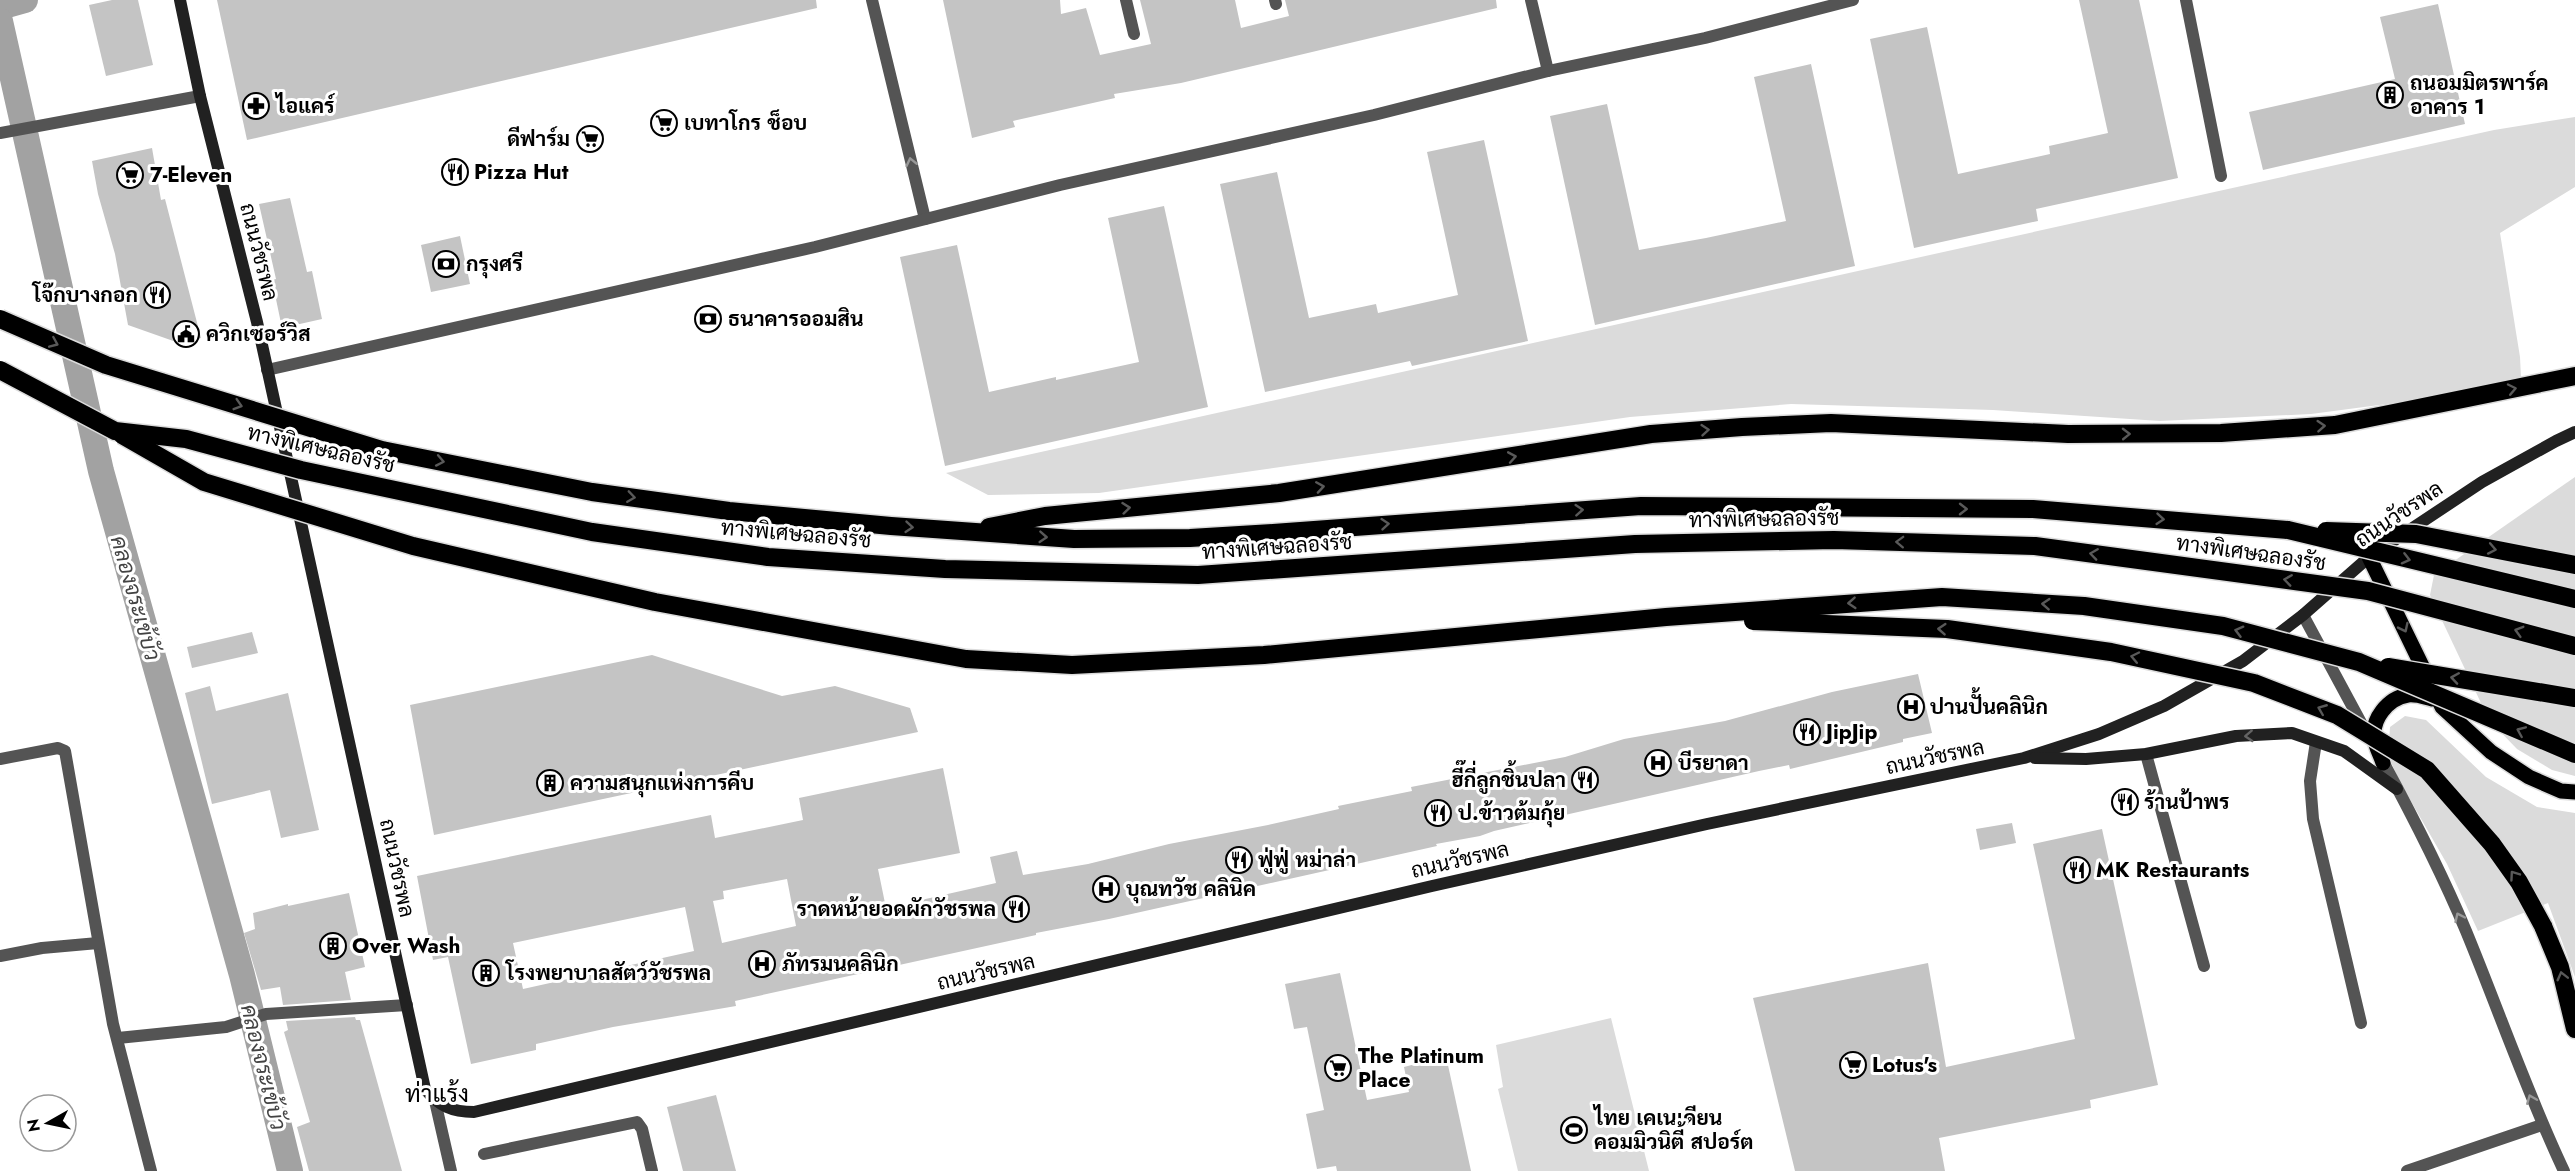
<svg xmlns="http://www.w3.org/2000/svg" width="2575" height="1171" viewBox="0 0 2575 1171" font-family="Jost,Sarabun,sans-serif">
<rect width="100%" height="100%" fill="#fff"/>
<g fill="#dbdbdb">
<polygon points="2575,117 2575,187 2500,233 2520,357 2521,378 2417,400 2311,414 2160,421 1993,410 1791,404 1630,417 1099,493 988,495 946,473 2494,130"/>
<polygon points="2575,477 2575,776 2552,770 2517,749 2489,720 2430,595 2434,575"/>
<polygon points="2405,716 2426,720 2486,777 2537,807 2575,813 2575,977 2548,903 2478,931 2447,864 2401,784 2388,756 2390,727"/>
<polygon points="1611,1018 1649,1171 1518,1171 1498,1089 1503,1087 1496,1045"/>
</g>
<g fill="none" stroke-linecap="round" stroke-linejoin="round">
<g stroke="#a2a2a2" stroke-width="26">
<polyline points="0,7 25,0"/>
<polyline points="0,21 101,471 242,975 290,1171"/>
</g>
</g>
<g fill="#c4c4c4" fill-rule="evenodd">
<polygon points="112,0 138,0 153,65 106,76 89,5"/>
<polygon points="217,0 816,0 817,8 247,140"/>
<polygon points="943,0 1060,0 1061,14 1086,8 1100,55 1151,44 1140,0 1235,0 1241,28 1289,16 1285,0 1496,0 1497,8 1181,83 1114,94 1115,98 1013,121 1015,127 972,138"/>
<polygon points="2079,0 2139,0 2178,178 2036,209 2038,221 1914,248 1870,39 1927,27 1958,174 2050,154 2049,146 2108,133"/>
<polygon points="2438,4 2465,124 2263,170 2249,112 2395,79 2380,17"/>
<polygon points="1811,64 1855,266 1595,325 1550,116 1607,104 1639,250 1706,238 1786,221 1754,77"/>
<polygon points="1484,140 1528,341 1412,366 1410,361 1265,392 1220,184 1277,172 1309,318 1376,304 1378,313 1458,295 1427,152"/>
<polygon points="152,148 161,200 165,199 201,338 179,343 128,325 115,254 98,194 92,161"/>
<polygon points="290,198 307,272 312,271 322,319 282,328 272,280 276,279 259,204"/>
<polygon points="1164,206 1208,407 945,466 900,257 957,245 989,392 1056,377 1056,380 1139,362 1108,218"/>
<polygon points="460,236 470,284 431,292 421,245"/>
<polygon points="252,632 258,653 192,668 187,647"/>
<polygon points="652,655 782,696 835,686 910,708 918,732 434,835 410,705"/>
<path d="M1918,674L1932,733L1903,739V742L1790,769L1789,765L1759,771L1494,831L1480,836L1436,844L1437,846L1109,919L1036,933V935L735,1001L736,1006L613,1027L536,1044V1050L471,1064L448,957L433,960L417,876L711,815L715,838L803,820L799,798L943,768L960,853L878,869L886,908L996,883L990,857L1017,851L1023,875L1088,864L1169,844L1268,825L1339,809L1338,806L1412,791L1411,787L1565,757L1624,739L1725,721L1832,692ZM787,879L796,926L722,943L713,901L724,899L723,891ZM685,907L694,951L523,989L513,943Z"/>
<polygon points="210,686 216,711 288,693 319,830 281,838 270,790 212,804 185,693"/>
<polygon points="2012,823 2016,843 1980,850 1976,829"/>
<polygon points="2102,829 2158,1085 2090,1100 2091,1108 1939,1138 1945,1171 1795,1171 1753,998 1928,963 1946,1067 2075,1039 2033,844"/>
<polygon points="349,893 365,967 345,972 351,1000 283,1005 280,987 261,990 244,933 255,929 253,913 288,904 288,906"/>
<polygon points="1340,973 1367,1100 1409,1092 1404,1067 1446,1056 1471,1171 1337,1171 1336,1166 1317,1169 1306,1114 1324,1110 1307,1027 1294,1029 1285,984"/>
<polygon points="355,1017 356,1020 360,1020 402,1171 309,1171 297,1127 310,1122 284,1032 288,1030 286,1021"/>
<polygon points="716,1095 736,1171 683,1171 667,1107"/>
</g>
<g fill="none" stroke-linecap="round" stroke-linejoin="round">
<defs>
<g id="primary">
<polyline points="2369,557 2442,707 2491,752 2529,777 2561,791 2575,792"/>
<path d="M2383,763C2381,756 2376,748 2375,740C2370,720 2388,698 2408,695C2417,694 2424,697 2432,699"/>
</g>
<g id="highway">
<polyline points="382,450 592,492 729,511 891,526 1074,539 1190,538 1273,533 1641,506 2033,509 2288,530"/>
<polyline points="989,527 1045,516 1279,493 1651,434 1742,427 1831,423 2068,434 2221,433 2335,425 2575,376"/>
<polyline points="2543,926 2560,967 2575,1029"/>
</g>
</defs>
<use href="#primary" stroke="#dbdbdb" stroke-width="18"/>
<use href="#highway" stroke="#dbdbdb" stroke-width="21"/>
<g stroke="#545454" stroke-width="12">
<polyline points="872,0 925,219"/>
<polyline points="1126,0 1134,34"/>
<polyline points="1275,0 1276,4"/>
<polyline points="1531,0 1548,71"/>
<polyline points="2186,0 2221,176"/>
<polyline points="0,133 200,96"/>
<polyline points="267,370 815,247 1060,185 1374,115 1548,71 1705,38 1853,0"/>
<polyline points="2303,615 2365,730"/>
<polyline points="2316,742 2310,781 2313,819 2361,1023"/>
<polyline points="2146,754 2204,966"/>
<path d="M2380,756C2411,813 2441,871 2466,931C2499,1011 2527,1093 2564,1171"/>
<polyline points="0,759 58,748 65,751 113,1024 151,1171"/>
<polyline points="0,956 42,948 98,943"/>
<polyline points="118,1038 226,1027 266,1014 407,1005"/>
<polyline points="435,1101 451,1171"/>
<polyline points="484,1154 637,1122 642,1129 652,1171"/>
<polyline points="2407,1171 2542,1125"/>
</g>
<g stroke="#212121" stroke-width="12">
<path d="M180,0L200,96L257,322L425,1089C439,1106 452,1112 474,1112L1432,886L1707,824L2024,758L2099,734L2164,706L2243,661L2303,615L2369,557L2482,482L2556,441L2575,432"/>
<polyline points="2035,758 2086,759 2146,754 2236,736 2292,733 2344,751 2397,789"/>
</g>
<use href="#primary" stroke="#000" stroke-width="15"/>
<use href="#highway" stroke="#000" stroke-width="18"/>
<defs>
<g id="highway-bridge">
<polyline points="0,319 106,365 382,450"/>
<polyline points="0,370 115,431 186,439 301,470 592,532 768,557 945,569 1198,575 1635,544 1834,540 2035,546 2368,591 2575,646"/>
<polyline points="122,435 204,482 413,546 655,602 966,659 1072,665 1264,655 1666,617 1942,597 2084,606 2223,626 2359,662 2575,754"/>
<polyline points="2288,530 2575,599"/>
<polyline points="2326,531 2416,534 2575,565"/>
<polyline points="1753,621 1947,629 2111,652 2254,683 2337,715 2427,770 2492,844 2519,882 2543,926"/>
<polyline points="2388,667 2575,698"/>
</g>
</defs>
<use href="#highway-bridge" stroke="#dbdbdb" stroke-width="21" stroke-linecap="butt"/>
<use href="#highway-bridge" stroke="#000" stroke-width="18"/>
</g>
<defs><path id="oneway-chevron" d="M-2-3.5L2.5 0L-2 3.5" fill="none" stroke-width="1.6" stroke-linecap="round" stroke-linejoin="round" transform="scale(1.5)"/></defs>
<g stroke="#989898">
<use href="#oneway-chevron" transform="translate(911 162) rotate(-103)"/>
<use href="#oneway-chevron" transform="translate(2459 917) rotate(-115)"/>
<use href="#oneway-chevron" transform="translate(2531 1099) rotate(-112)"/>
</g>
<g stroke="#595959">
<use href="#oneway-chevron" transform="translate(54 343) rotate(23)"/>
<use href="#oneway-chevron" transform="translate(2512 389) rotate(-12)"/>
<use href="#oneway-chevron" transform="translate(238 405) rotate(17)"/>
<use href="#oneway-chevron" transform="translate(2321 426) rotate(-4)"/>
<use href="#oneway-chevron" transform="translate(1705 430) rotate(-5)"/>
<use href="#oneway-chevron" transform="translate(2126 434) rotate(-1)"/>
<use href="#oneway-chevron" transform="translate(1512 457) rotate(-10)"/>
<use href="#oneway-chevron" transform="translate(440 461) rotate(11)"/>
<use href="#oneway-chevron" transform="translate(1320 487) rotate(-9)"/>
<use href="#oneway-chevron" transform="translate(631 497) rotate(8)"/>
<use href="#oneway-chevron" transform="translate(1126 508) rotate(-6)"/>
<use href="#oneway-chevron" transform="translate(1963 509)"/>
<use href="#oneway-chevron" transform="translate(1579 510) rotate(-4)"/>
<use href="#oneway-chevron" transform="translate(2160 519) rotate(5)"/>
<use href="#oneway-chevron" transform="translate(1385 524) rotate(-5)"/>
<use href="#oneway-chevron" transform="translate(909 527) rotate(5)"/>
<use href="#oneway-chevron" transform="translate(1043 537) rotate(4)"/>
<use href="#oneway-chevron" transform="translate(1900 542) rotate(-178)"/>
<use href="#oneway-chevron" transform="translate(2492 549) rotate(11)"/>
<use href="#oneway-chevron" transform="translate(2094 554) rotate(-172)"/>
<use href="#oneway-chevron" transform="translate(2406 559) rotate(14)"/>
<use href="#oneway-chevron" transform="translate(2288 580) rotate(-172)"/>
<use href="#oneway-chevron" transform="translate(1852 603) rotate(176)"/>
<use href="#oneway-chevron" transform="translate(2046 604) rotate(-176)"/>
<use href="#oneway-chevron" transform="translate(2404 628) rotate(64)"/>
<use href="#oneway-chevron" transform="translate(1942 629) rotate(-176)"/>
<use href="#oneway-chevron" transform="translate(2239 631) rotate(-165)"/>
<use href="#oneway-chevron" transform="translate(2519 631) rotate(-164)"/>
<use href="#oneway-chevron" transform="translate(2135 657) rotate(-168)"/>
<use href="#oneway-chevron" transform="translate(2455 678) rotate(-171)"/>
<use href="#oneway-chevron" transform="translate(2322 709) rotate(-158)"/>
<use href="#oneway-chevron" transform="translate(2521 731) rotate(-157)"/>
<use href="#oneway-chevron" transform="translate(2514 875) rotate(-125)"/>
<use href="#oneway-chevron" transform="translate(2562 976) rotate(-104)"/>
</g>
<use stroke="#646464" href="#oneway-chevron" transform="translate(2249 736) rotate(177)"/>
<defs>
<symbol id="building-ring" viewBox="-11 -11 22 22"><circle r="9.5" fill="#fff" stroke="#000" stroke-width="1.5"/><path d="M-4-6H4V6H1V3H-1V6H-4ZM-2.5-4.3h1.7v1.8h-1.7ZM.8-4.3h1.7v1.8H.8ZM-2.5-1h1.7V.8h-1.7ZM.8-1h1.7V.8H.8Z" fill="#000"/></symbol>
<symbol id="pharmacy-ring" viewBox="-11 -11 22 22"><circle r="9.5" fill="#fff" stroke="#000" stroke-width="1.5"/><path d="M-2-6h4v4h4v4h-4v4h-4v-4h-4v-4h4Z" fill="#000"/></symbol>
<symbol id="supermarket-ring" viewBox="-11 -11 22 22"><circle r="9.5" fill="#fff" stroke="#000" stroke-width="1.5"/><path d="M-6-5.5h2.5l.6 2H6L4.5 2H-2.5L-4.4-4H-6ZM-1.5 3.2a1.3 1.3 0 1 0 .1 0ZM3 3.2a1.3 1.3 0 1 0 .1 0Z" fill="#000"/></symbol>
<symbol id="restaurant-ring" viewBox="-11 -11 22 22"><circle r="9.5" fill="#fff" stroke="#000" stroke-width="1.5"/><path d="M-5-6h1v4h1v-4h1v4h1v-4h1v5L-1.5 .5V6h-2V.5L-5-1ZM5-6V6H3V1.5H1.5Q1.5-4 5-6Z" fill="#000"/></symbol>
<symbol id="bank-ring" viewBox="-11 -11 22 22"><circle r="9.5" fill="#fff" stroke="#000" stroke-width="1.5"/><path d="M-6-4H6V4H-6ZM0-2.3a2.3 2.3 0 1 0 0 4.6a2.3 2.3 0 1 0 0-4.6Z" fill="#000"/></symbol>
<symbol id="civic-ring" viewBox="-11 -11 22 22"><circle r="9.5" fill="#fff" stroke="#000" stroke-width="1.5"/><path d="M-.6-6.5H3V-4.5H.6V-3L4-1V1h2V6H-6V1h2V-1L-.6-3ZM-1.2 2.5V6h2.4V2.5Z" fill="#000"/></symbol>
<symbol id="hospital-ring" viewBox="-11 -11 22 22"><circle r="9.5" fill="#fff" stroke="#000" stroke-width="1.5"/><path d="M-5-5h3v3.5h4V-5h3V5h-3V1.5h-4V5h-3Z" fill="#000"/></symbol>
<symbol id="stadium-ring" viewBox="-11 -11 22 22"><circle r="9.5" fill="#fff" stroke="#000" stroke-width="1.5"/><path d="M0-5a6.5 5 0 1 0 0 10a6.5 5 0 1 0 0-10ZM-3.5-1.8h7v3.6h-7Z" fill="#000"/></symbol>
</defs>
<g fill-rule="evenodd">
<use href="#building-ring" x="2375" y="80" width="30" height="30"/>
<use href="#pharmacy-ring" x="241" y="91" width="30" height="30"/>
<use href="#supermarket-ring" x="649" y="108" width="30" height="30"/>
<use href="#supermarket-ring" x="575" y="124" width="30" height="30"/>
<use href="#restaurant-ring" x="440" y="157" width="30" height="30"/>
<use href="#supermarket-ring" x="115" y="160" width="30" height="30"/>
<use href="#bank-ring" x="431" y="249" width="30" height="30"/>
<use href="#restaurant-ring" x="142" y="280" width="30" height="30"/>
<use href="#bank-ring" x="693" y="304" width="30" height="30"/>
<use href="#civic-ring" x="171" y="319" width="30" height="30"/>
<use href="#hospital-ring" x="1896" y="692" width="30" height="30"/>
<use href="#restaurant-ring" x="1792" y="717" width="30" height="30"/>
<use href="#hospital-ring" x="1643" y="748" width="30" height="30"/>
<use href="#restaurant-ring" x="1570" y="765" width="30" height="30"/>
<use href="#building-ring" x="535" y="768" width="30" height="30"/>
<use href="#restaurant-ring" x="2110" y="787" width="30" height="30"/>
<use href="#restaurant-ring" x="1423" y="798" width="30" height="30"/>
<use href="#restaurant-ring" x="1224" y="845" width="30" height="30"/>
<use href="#restaurant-ring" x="2062" y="855" width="30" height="30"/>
<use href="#hospital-ring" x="1091" y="874" width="30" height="30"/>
<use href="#restaurant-ring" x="1001" y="894" width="30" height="30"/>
<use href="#building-ring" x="318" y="931" width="30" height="30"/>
<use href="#hospital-ring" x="747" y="949" width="30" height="30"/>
<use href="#building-ring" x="471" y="958" width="30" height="30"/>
<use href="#supermarket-ring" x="1838" y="1050" width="30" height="30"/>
<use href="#supermarket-ring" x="1323" y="1053" width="30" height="30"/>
<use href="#stadium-ring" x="1559" y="1115" width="30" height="30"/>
</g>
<g text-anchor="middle" stroke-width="6" stroke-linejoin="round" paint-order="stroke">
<g font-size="21" font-weight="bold" fill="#000" stroke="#fff" text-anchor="start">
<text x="2410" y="90">ถนอมมิตรพาร์ค<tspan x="2410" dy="24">อาคาร 1</tspan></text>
<text x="276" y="113">ไอแคร์</text>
<text x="684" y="130">เบทาโกร ช็อบ</text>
<text x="570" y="146" text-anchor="end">ดีฟาร์ม</text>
<text x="474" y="179">Pizza Hut</text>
<text x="150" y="182">7-Eleven</text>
<text x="466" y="271">กรุงศรี</text>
<text x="138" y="302" text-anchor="end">โจ๊กบางกอก</text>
<text x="728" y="326">ธนาคารออมสิน</text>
<text x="206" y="341">ควิกเซอร์วิส</text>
<text x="1930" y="714">ปานปั้นคลินิก</text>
<text x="1826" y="739">JipJip</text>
<text x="1678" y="770">บีรยาดา</text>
<text x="1566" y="787" text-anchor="end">ฮี๊กี่ลูกชิ้นปลา</text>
<text x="570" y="790">ความสนุกแห่งการคีบ</text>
<text x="2144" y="809">ร้านป้าพร</text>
<text x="1458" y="820">ป.ข้าวต้มกุ้ย</text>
<text x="1258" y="867">ฟู่ฟู่ หม่าล่า</text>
<text x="2096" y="877">MK Restaurants</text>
<text x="1126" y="896">บุณทวัช คลินิค</text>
<text x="996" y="916" text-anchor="end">ราดหน้ายอดผักวัชรพล</text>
<text x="352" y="953">Over Wash</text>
<text x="782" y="971">ภัทรมนคลินิก</text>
<text x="506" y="980">โรงพยาบาลสัตว์วัชรพล</text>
<text x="1358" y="1063">The Platinum<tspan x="1358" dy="24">Place</tspan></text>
<text x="1872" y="1072">Lotus's</text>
<text x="1594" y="1125">ไทย เคเนเดียน<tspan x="1594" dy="24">คอมมิวนิตี้ สปอร์ต</tspan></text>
</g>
<g font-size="21" fill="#000" stroke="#fff">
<text transform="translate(259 252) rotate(76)" y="7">ถนนวัชรพล</text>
<text transform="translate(321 449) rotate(13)" y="7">ทางพิเศษฉลองรัช</text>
<text transform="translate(2399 514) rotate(-34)" y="7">ถนนวัชรพล</text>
<text transform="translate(1764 519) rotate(-1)" y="7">ทางพิเศษฉลองรัช</text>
<text transform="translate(796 534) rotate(5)" y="7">ทางพิเศษฉลองรัช</text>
<text transform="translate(1277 547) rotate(-4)" y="7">ทางพิเศษฉลองรัช</text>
<text transform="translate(2251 553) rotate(8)" y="7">ทางพิเศษฉลองรัช</text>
<text transform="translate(1935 757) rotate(-12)" y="7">ถนนวัชรพล</text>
<text transform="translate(1460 860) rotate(-13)" y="7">ถนนวัชรพล</text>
<text transform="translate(397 868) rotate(78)" y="7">ถนนวัชรพล</text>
<text transform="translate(986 972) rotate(-13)" y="7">ถนนวัชรพล</text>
</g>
<g font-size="22" font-style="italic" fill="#434343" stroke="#fff">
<text transform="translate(136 598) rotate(74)" y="8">คลองจระเข้บัว</text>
<text transform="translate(264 1067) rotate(76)" y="8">คลองจระเข้บัว</text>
</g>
<g font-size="24" fill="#000" stroke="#fff">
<text x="437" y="1102">ท่าแร้ง</text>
</g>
</g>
<g transform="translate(48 1123) rotate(261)"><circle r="28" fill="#ffffff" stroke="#999999" stroke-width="1.5"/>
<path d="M0-4.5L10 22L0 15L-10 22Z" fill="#000000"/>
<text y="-9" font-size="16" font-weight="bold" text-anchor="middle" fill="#000000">N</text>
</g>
</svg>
